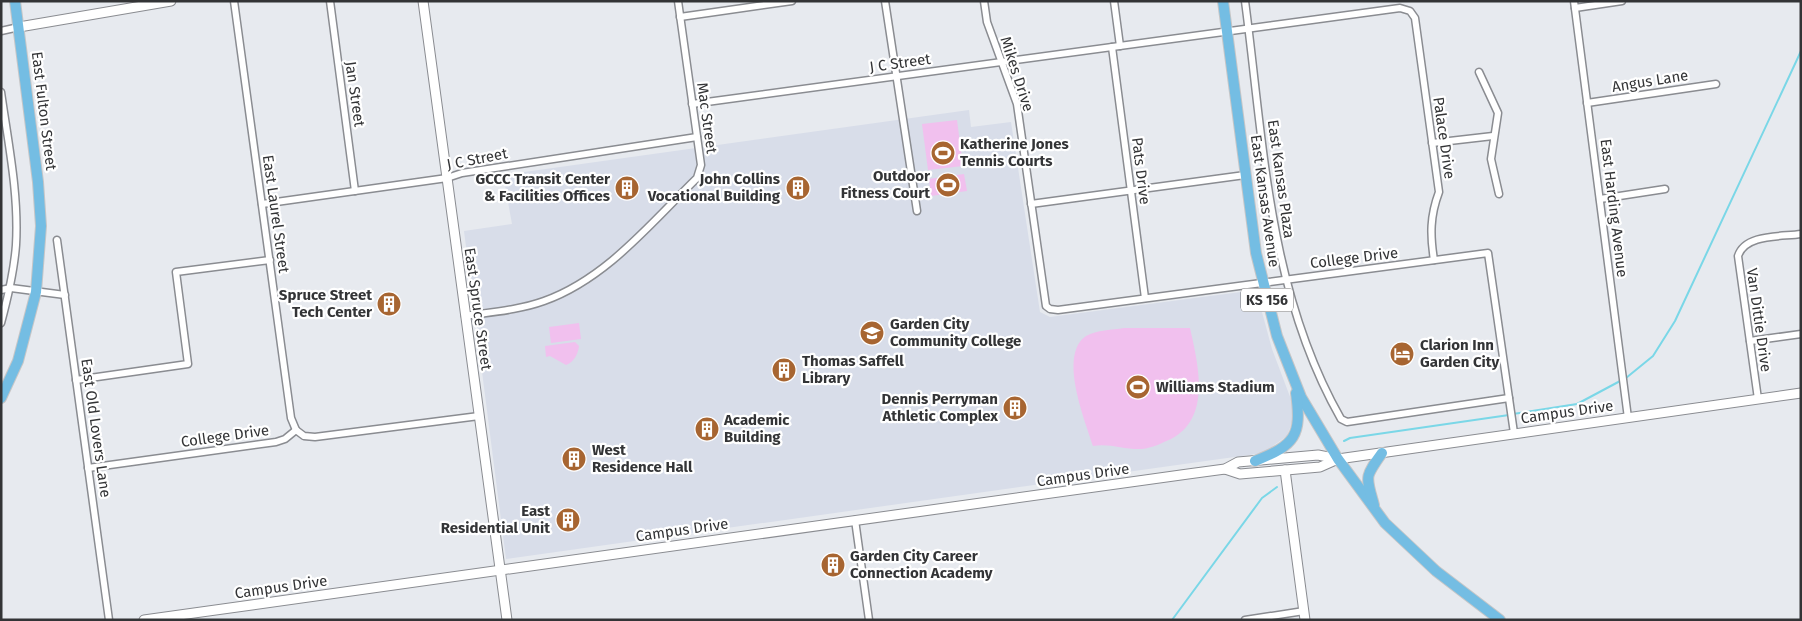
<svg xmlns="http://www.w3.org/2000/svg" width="1802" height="621" viewBox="0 0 1802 621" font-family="'Fira Sans',sans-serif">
<rect width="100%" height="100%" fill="#e7eaef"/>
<polygon fill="#d8dde9" points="969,110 971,127 1011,122 1040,312 1050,317 1256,290 1272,349 1292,402 1295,414 1287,436 1263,453 506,559 464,231 512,224 503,175"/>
<g fill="#f1c0ee">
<polygon points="957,120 963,166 928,170 922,124"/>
<polygon points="964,174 967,191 931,196 929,179"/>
<polygon points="579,323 581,339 551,343 549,327"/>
<path d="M1124,328H1190C1198,364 1212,418 1171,439C1162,443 1152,448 1142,449C1125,450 1110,443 1093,446C1085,420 1058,355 1086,336C1097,330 1112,330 1124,328Z"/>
<path d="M575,342L579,346C578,354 574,362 566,365L550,356L546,357L545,346Z"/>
</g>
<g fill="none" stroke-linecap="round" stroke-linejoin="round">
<g stroke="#7ad7e7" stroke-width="2">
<polyline points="1626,378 1653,356 1675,321 1801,51"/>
<polyline points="1513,414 1577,404 1622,380"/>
<polyline points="1344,441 1350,438 1509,415"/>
<polyline points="1172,620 1262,498 1277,487"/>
</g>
<defs>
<g id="street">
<polyline points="234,1 291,418 296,430"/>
<polyline points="330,1 355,191"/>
<polyline points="885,1 917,211"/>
<polyline points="984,1 987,22 1017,104 1046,306 1050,309 1058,310 1488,253 1514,433"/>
<polyline points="1114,1 1120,46"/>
<path d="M1245,1C1264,144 1268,291 1341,419L1347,422L1509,398"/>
<polyline points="1574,1 1628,418"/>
<polyline points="1575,8 1622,1"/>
<polyline points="680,17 792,1"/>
<polyline points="1,31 19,27"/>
<polyline points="1112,47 1145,298"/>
<polyline points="1479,72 1498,113 1491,159 1499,194"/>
<path d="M1,92C8,142 19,194 16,245C14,272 8,297 1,323"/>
<polyline points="1587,103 1716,84"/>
<path d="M692,104L1400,8L1410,11L1415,18L1439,192C1430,216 1430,235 1434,260"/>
<polyline points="1432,143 1493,136"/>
<polyline points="1600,199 1665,189"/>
<polyline points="262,204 447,178 462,173 697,137"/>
<polyline points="1031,204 1245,175"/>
<polyline points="57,240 109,620"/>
<polyline points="1,290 11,288 65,295"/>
<path d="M465,316C492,312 519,310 544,301C606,279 651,223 697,178L701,165L678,1"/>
<polyline points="1750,341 1801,334"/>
<polyline points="76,380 188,364 176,272 270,260"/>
<path d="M1758,399L1738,256C1745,234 1780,237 1801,234"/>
<polyline points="296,430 304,436 315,437 479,416"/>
<polyline points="88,468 276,442 285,439 296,430"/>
<polyline points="855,520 869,620"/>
<polyline points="1245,620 1304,611"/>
</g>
<g id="secondary">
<polyline points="423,1 507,620"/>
<polyline points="19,27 171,1"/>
<polyline points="1225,469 1240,474 1320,467 1338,459 1801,393"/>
<polyline points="1285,470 1305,620"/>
<polyline points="144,620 1188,474 1225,469 1238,462 1318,455 1338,459"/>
</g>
<g id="primary">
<polyline points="1223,1 1256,253 1277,336 1301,397 1338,459 1385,523 1436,571 1500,620"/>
<polyline points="1,398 18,361 36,292 41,226 38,182 15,1"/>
<path d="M1255,461C1295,445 1302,436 1296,393"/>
<path d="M1374,505C1366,476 1364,478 1382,453"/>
</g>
</defs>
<use href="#street" stroke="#8a8c91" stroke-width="9"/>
<use href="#secondary" stroke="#8a8c91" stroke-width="11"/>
<use href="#primary" stroke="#c6c6c7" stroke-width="12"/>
<use href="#street" stroke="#fff" stroke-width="6"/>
<use href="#secondary" stroke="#fff" stroke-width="9"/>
<use href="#primary" stroke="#74bde3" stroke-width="10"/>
</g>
<defs>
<symbol id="stadium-disc" viewBox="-11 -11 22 22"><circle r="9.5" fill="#a76531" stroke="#fff"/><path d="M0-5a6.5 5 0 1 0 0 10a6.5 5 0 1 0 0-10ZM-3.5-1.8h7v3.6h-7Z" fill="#fff"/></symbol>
<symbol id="building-disc" viewBox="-11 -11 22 22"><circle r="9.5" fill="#a76531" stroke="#fff"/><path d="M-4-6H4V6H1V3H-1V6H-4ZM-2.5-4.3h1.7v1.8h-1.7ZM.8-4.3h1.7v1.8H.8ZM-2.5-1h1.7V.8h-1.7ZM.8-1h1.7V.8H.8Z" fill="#fff"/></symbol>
<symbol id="university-disc" viewBox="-11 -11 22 22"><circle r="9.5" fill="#a76531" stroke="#fff"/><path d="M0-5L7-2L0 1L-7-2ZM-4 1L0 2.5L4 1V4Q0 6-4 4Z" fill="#fff"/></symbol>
<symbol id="hotel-disc" viewBox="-11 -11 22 22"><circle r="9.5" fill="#a76531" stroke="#fff"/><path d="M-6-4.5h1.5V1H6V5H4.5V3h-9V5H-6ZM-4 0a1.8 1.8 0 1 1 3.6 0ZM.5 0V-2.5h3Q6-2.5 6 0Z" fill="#fff"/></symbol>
</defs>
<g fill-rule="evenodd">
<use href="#stadium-disc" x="929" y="139" width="28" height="28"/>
<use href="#stadium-disc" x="934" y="171" width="28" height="28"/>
<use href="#building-disc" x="613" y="174" width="28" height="28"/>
<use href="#building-disc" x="784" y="174" width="28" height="28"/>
<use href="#building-disc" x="375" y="290" width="28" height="28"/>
<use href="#university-disc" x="858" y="319" width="28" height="28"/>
<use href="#hotel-disc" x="1388" y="340" width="28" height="28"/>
<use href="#building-disc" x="770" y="356" width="28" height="28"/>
<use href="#stadium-disc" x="1124" y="373" width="28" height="28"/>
<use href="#building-disc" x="1001" y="394" width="28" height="28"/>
<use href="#building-disc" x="693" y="415" width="28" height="28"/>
<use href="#building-disc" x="560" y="445" width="28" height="28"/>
<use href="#building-disc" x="554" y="506" width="28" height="28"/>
<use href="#building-disc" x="819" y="551" width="28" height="28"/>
</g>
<g text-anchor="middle" stroke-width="4.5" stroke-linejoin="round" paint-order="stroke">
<rect fill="#fff" stroke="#707172" stroke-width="1" x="1241" y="288.5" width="52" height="23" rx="4"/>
<g font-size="14" font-weight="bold" fill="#333436">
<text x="1267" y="305">KS 156</text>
</g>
<g font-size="15" fill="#333436" stroke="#fff">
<text transform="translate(900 63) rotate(-8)" y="5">J C Street</text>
<text transform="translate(1017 74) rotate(72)" y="5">Mikes Drive</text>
<text transform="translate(1650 81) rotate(-9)" y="5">Angus Lane</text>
<text transform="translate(355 94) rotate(82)" y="5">Jan Street</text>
<text transform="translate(44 111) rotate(83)" y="5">East Fulton Street</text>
<text transform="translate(707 118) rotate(82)" y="5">Mac Street</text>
<text transform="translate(1444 138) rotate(82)" y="5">Palace Drive</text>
<text transform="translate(477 159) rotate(-11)" y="5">J C Street</text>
<text transform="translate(1141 171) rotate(83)" y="5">Pats Drive</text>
<text transform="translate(1281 179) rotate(82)" y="5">East Kansas Plaza</text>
<text transform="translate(1265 201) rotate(82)" y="5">East Kansas Avenue</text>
<text transform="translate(1614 208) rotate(83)" y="5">East Harding Avenue</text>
<text transform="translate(276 214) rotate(82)" y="5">East Laurel Street</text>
<text transform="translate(1354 258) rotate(-7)" y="5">College Drive</text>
<text transform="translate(478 309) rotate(82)" y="5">East Spruce Street</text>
<text transform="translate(1759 320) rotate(82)" y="5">Van Dittie Drive</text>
<text transform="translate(1567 412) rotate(-8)" y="5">Campus Drive</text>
<text transform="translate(96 428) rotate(82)" y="5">East Old Lovers Lane</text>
<text transform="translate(225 436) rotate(-8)" y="5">College Drive</text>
<text transform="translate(1083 475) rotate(-8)" y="5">Campus Drive</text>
<text transform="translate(682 530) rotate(-8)" y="5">Campus Drive</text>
<text transform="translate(281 587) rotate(-8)" y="5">Campus Drive</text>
</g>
<g font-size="15" font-weight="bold" fill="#333436" stroke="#fff" text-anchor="start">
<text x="960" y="149">Katherine Jones<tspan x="960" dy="17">Tennis Courts</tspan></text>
<text x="930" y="181" text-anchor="end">Outdoor<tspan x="930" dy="17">Fitness Court</tspan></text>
<text x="610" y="184" text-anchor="end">GCCC Transit Center<tspan x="610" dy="17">&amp; Facilities Offices</tspan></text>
<text x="780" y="184" text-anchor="end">John Collins<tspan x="780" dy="17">Vocational Building</tspan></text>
<text x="372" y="300" text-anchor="end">Spruce Street<tspan x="372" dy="17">Tech Center</tspan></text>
<text x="890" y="329">Garden City<tspan x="890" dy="17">Community College</tspan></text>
<text x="1420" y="350">Clarion Inn<tspan x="1420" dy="17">Garden City</tspan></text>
<text x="802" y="366">Thomas Saffell<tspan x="802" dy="17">Library</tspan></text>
<text x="1156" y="392">Williams Stadium</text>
<text x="998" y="404" text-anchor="end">Dennis Perryman<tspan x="998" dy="17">Athletic Complex</tspan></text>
<text x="724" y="425">Academic<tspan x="724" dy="17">Building</tspan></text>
<text x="592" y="455">West<tspan x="592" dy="17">Residence Hall</tspan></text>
<text x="550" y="516" text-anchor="end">East<tspan x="550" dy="17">Residential Unit</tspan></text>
<text x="850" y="561">Garden City Career<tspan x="850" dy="17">Connection Academy</tspan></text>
</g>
</g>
<rect width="1802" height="621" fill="none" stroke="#333436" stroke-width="5"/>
</svg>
